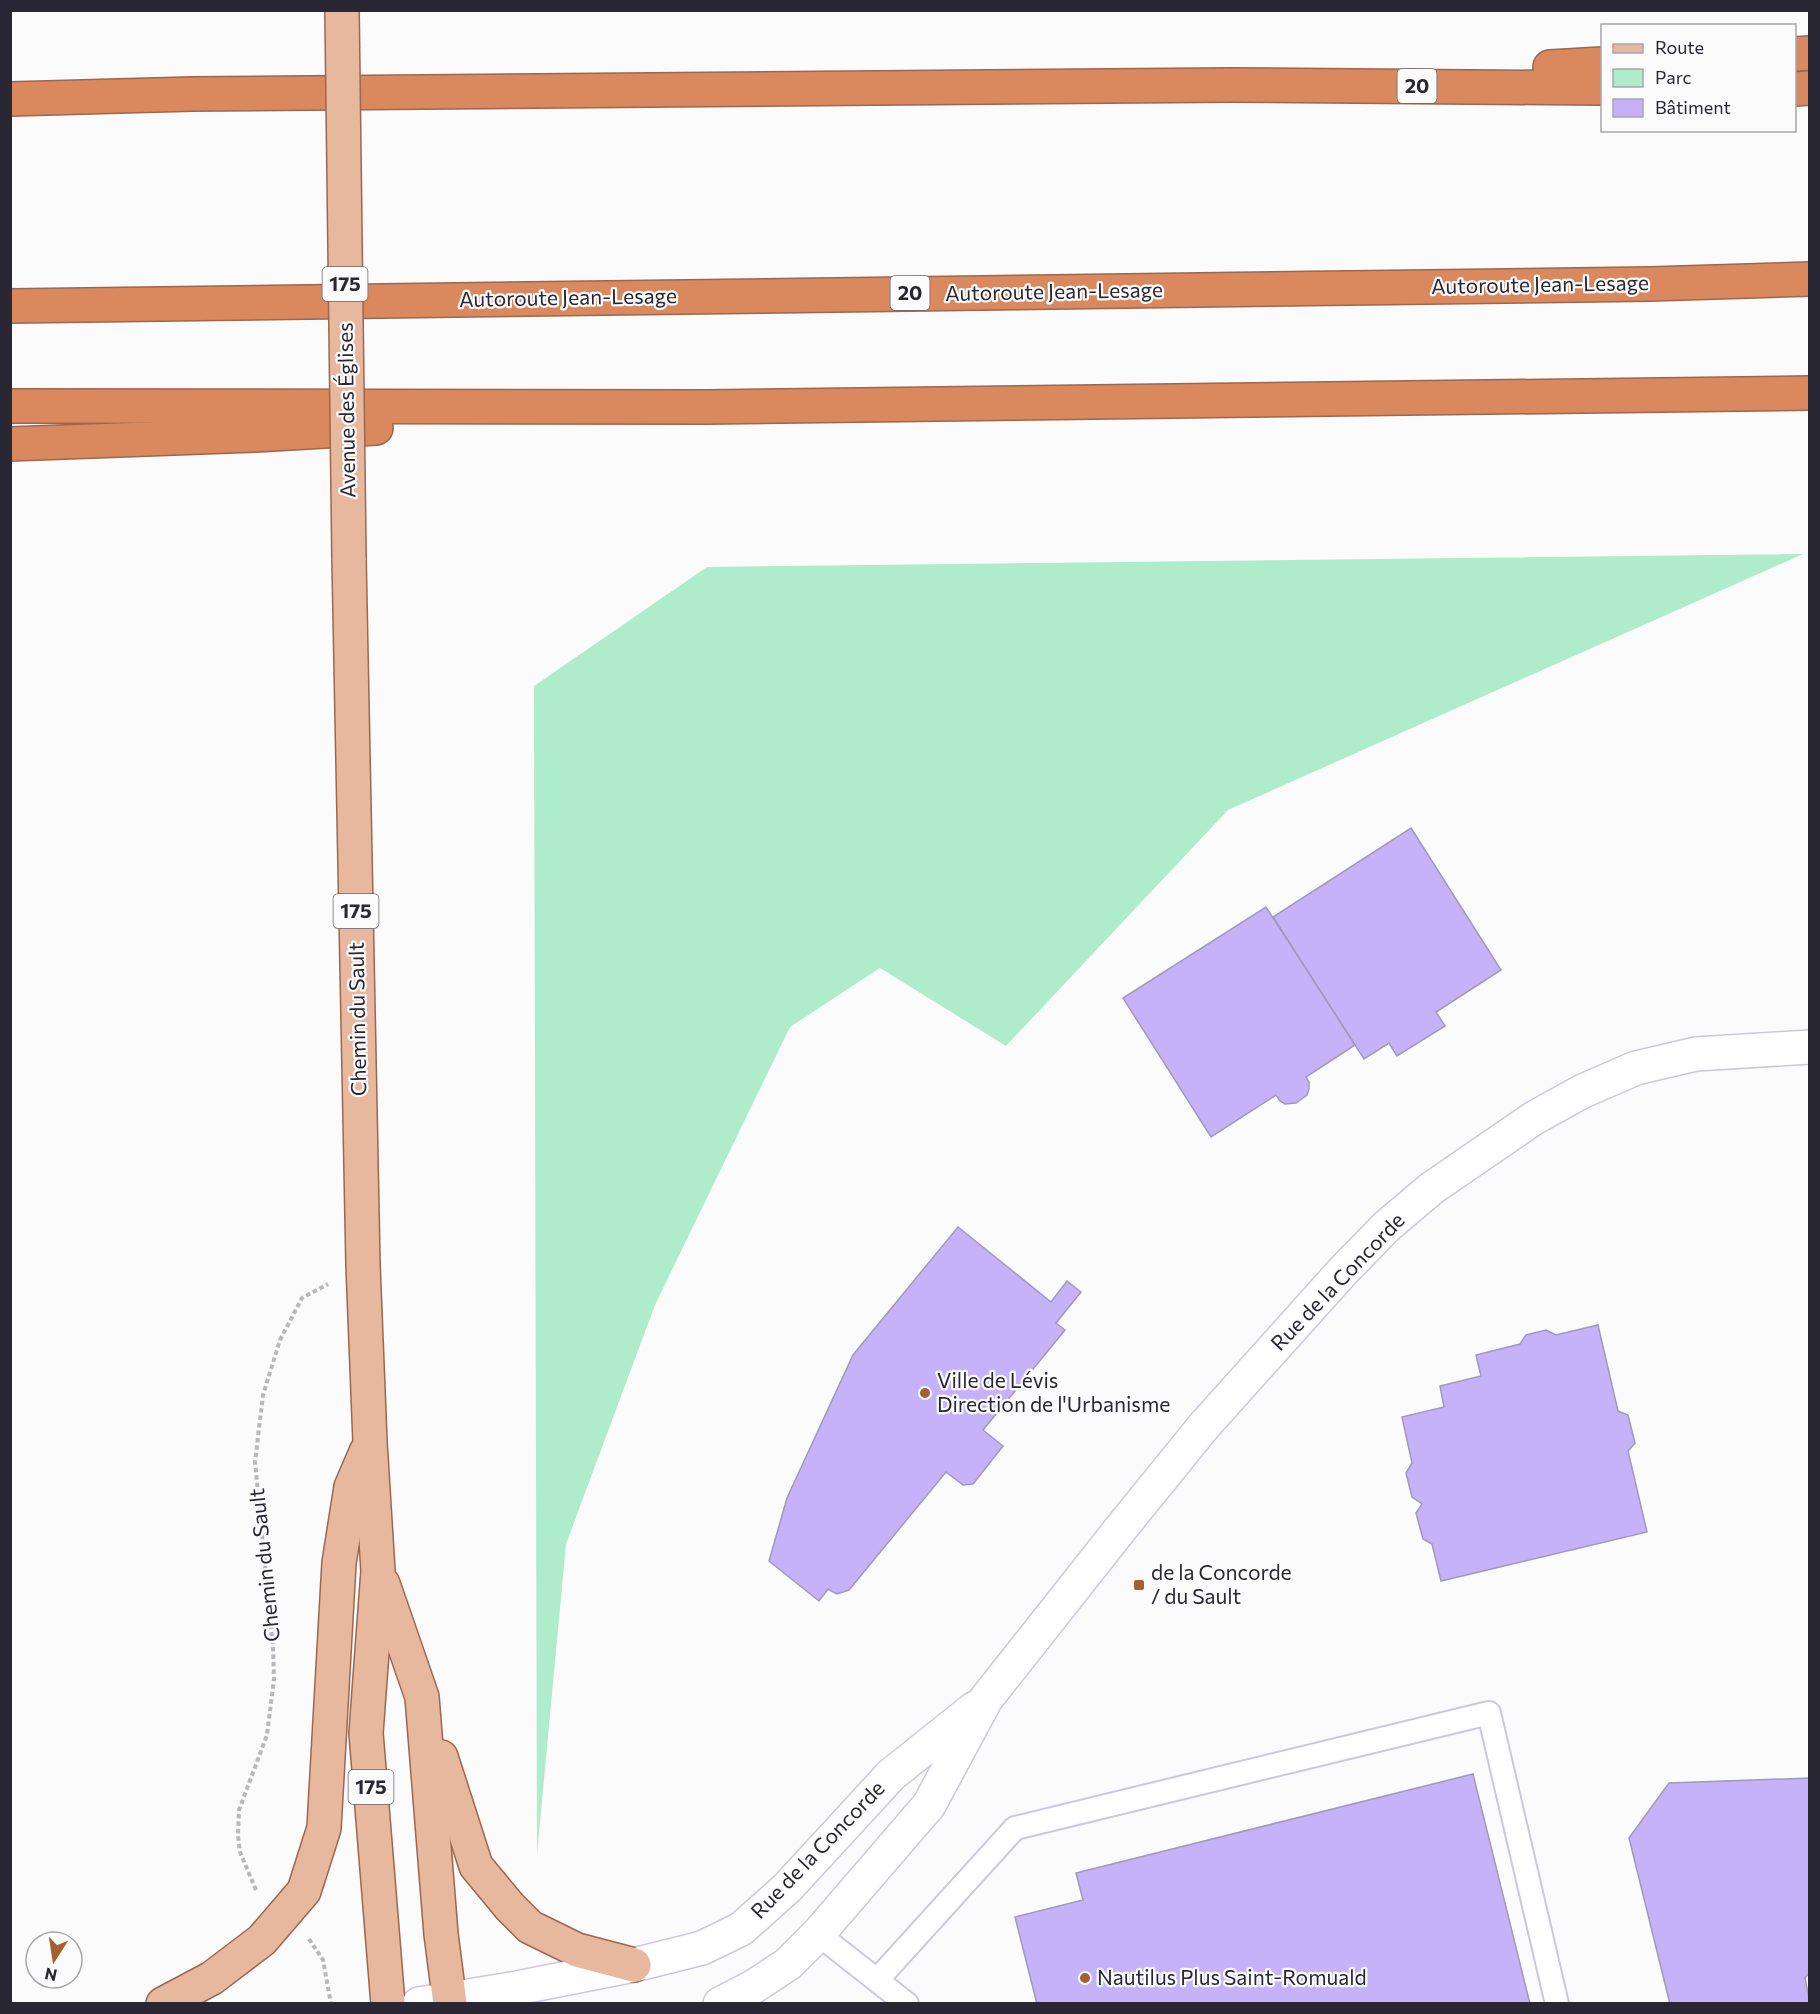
<svg xmlns="http://www.w3.org/2000/svg" width="1820" height="2014" viewBox="0 0 1820 2014" font-family="Commissioner,sans-serif">
<rect width="100%" height="100%" fill="#fbfbfb"/>
<polygon fill="#aeeccb" points="1803,554 1228,810 1006,1046 880,968 790,1027 655,1305 566,1544 537,1854 534,686 707,567"/>
<g fill="#c6b2f8" stroke="#a199b9" stroke-width="1.5">
<polygon points="1411,828 1501,970 1436,1012 1445,1026 1397,1056 1389,1043 1364,1059 1273,917"/>
<polygon points="1266,907 1355,1045 1306,1077 1309,1082 1309,1089 1307,1095 1296,1103 1285,1104 1280,1101 1276,1095 1211,1137 1123,998"/>
<polygon points="958,1227 1051,1302 1067,1281 1081,1292 1056,1323 1065,1330 983,1430 1003,1446 973,1484 963,1485 946,1472 849,1590 837,1594 828,1589 819,1601 769,1561 787,1498 853,1355"/>
<polygon points="1598,1325 1618,1411 1628,1415 1635,1443 1628,1451 1647,1532 1441,1581 1432,1544 1423,1539 1416,1513 1422,1504 1412,1497 1406,1473 1412,1463 1402,1417 1444,1407 1440,1386 1481,1376 1476,1355 1520,1344 1526,1335 1546,1330 1556,1335"/>
<polygon points="1473,1774 1530,2004 1037,2004 1015,1917 1083,1900 1076,1873"/>
<polygon points="1810,1778 1810,1972 1805,1978 1810,2004 1670,2004 1629,1838 1669,1783"/>
</g>
<g fill="none" stroke-linecap="round" stroke-linejoin="round">
<defs>
<g id="service">
<polyline points="818,1934 907,2004"/>
<polyline points="877,1980 1015,1828 1489,1713 1557,2004"/>
</g>
<g id="minor">
<polyline points="450,1999 517,1988 634,1965 702,1948 741,1929 787,1888 891,1775 975,1708"/>
<polyline points="720,2004 753,1987 788,1964 818,1934 929,1805 986,1699 1118,1532 1203,1427 1344,1270 1387,1226 1432,1188 1534,1118 1583,1091 1636,1068 1696,1054 1810,1047"/>
</g>
<polyline id="tertiary" points="419,2004 450,1999"/>
<g id="primary">
<polyline points="349,558 363,1265 370,1442 378,1571 366,1733 388,2004"/>
<polyline points="383,1584 422,1697 441,1934 450,2004"/>
<polyline points="441,1757 476,1866 510,1907 530,1927 577,1950 634,1965"/>
<polyline points="163,2004 212,1978 262,1940 304,1891 324,1828 339,1563 351,1487 366,1452"/>
</g>
<g id="motorway">
<polyline points="1794,54 1810,53"/>
<polyline points="1550,67 1602,64"/>
<polyline points="1794,89 1810,88"/>
<polyline points="10,99 192,94 1232,85 1602,88"/>
<polyline points="10,306 1650,284 1810,279"/>
<polyline points="10,406 707,407 1810,393"/>
<polyline points="10,444 256,435 376,428"/>
</g>
</defs>
<use href="#service" stroke="#cdc5e7" stroke-width="26"/>
<use href="#minor" stroke="#cdc5e7" stroke-width="36"/>
<use href="#tertiary" stroke="#cdc5e7" stroke-width="36"/>
<use href="#primary" stroke="#9c674f" stroke-width="36"/>
<use href="#motorway" stroke="#9c674f" stroke-width="36"/>
<g stroke="#b8b7bb" stroke-width="4" stroke-dasharray="4.5 3" stroke-linecap="butt">
<polyline points="256,1890 240,1852 238,1836 239,1810 267,1735 274,1679 273,1647 255,1462 263,1395 280,1340 302,1298 328,1284"/>
<polyline points="309,1939 323,1960 331,2004"/>
</g>
<use href="#service" stroke="#fff" stroke-width="22"/>
<use href="#minor" stroke="#fff" stroke-width="33"/>
<use href="#tertiary" stroke="#fff" stroke-width="33"/>
<use href="#primary" stroke="#e8b89e" stroke-width="33"/>
<use href="#motorway" stroke="#d9895d" stroke-width="33"/>
<defs>
<polyline id="primary-bridge" points="342,10 349,558"/>
</defs>
<use href="#primary-bridge" stroke="#9c674f" stroke-width="36" stroke-linecap="butt"/>
<use href="#primary-bridge" stroke="#e8b89e" stroke-width="33"/>
</g>
<g fill="#a4612f" stroke="#fbfbfb" stroke-width="2">
<circle cx="925" cy="1393" r="6"/>
<rect x="1133" y="1579" width="12" height="12" rx="3"/>
<circle cx="1085" cy="1978" r="6"/>
</g>
<g text-anchor="middle" stroke-width="4.5" stroke-linejoin="round" paint-order="stroke">
<g fill="#fbfbfb" stroke="#696770" stroke-width="1.5">
<rect x="1397.5" y="69" width="39" height="34" rx="4.5"/>
<rect x="322.5" y="267" width="45" height="34" rx="4.5"/>
<rect x="890.5" y="276" width="39" height="34" rx="4.5"/>
<rect x="333.5" y="894" width="45" height="34" rx="4.5"/>
<rect x="348.5" y="1770" width="45" height="34" rx="4.5"/>
</g>
<g font-size="20" font-weight="bold" fill="#2a2734">
<text x="1417" y="93">20</text>
<text x="345" y="291">175</text>
<text x="910" y="300">20</text>
<text x="356" y="918">175</text>
<text x="371" y="1794">175</text>
</g>
<g font-size="21" fill="#2a2734" stroke="#fbfbfb">
<text transform="translate(1540 285) rotate(-1)" y="7">Autoroute Jean-Lesage</text>
<text transform="translate(1054 292) rotate(-1)" y="7">Autoroute Jean-Lesage</text>
<text transform="translate(568 298) rotate(-1)" y="7">Autoroute Jean-Lesage</text>
<text transform="translate(347 410) rotate(-91)" y="7">Avenue des Églises</text>
<text transform="translate(358 1019) rotate(-91)" y="7">Chemin du Sault</text>
<text transform="translate(1338 1282) rotate(-46)" y="7">Rue de la Concorde</text>
<text transform="translate(265 1565) rotate(-96)" y="7">Chemin du Sault</text>
<text transform="translate(818 1850) rotate(-46)" y="7">Rue de la Concorde</text>
</g>
<g font-size="21" fill="#2a2734" stroke="#fbfbfb" text-anchor="start">
<text x="937" y="1388">Ville de Lévis<tspan x="937" dy="24">Direction de l'Urbanisme</tspan></text>
<text x="1151" y="1580">de la Concorde<tspan x="1151" dy="24">/ du Sault</tspan></text>
<text x="1097" y="1985">Nautilus Plus Saint-Romuald</text>
</g>
</g>
<rect width="1820" height="2014" fill="none" stroke="#2a2734" stroke-width="24"/>
<rect x="1601" y="24" width="195" height="108" fill="#fbfbfb" stroke="#a7a6ab" stroke-width="1.5"/>
<rect x="1613" y="44" width="30" height="9" fill="#e8b89e" stroke="#a7a6ab" stroke-width="1.5"/>
<text x="1655" y="54" font-size="18" fill="#2a2734">Route</text>
<rect x="1613" y="69" width="30" height="18" fill="#aeeccb" stroke="#a7a6ab" stroke-width="1.5"/>
<text x="1655" y="84" font-size="18" fill="#2a2734">Parc</text>
<rect x="1613" y="99" width="30" height="18" fill="#c6b2f8" stroke="#a7a6ab" stroke-width="1.5"/>
<text x="1655" y="114" font-size="18" fill="#2a2734">Bâtiment</text>
<g transform="translate(54 1960) rotate(192)"><circle r="28" fill="#fbfbfb" stroke="#a7a6ab" stroke-width="1.5"/>
<path d="M0-4.5L10 22L0 15L-10 22Z" fill="#a4612f"/>
<text y="-9" font-size="16" font-weight="bold" text-anchor="middle" fill="#2a2734">N</text>
</g>
</svg>
